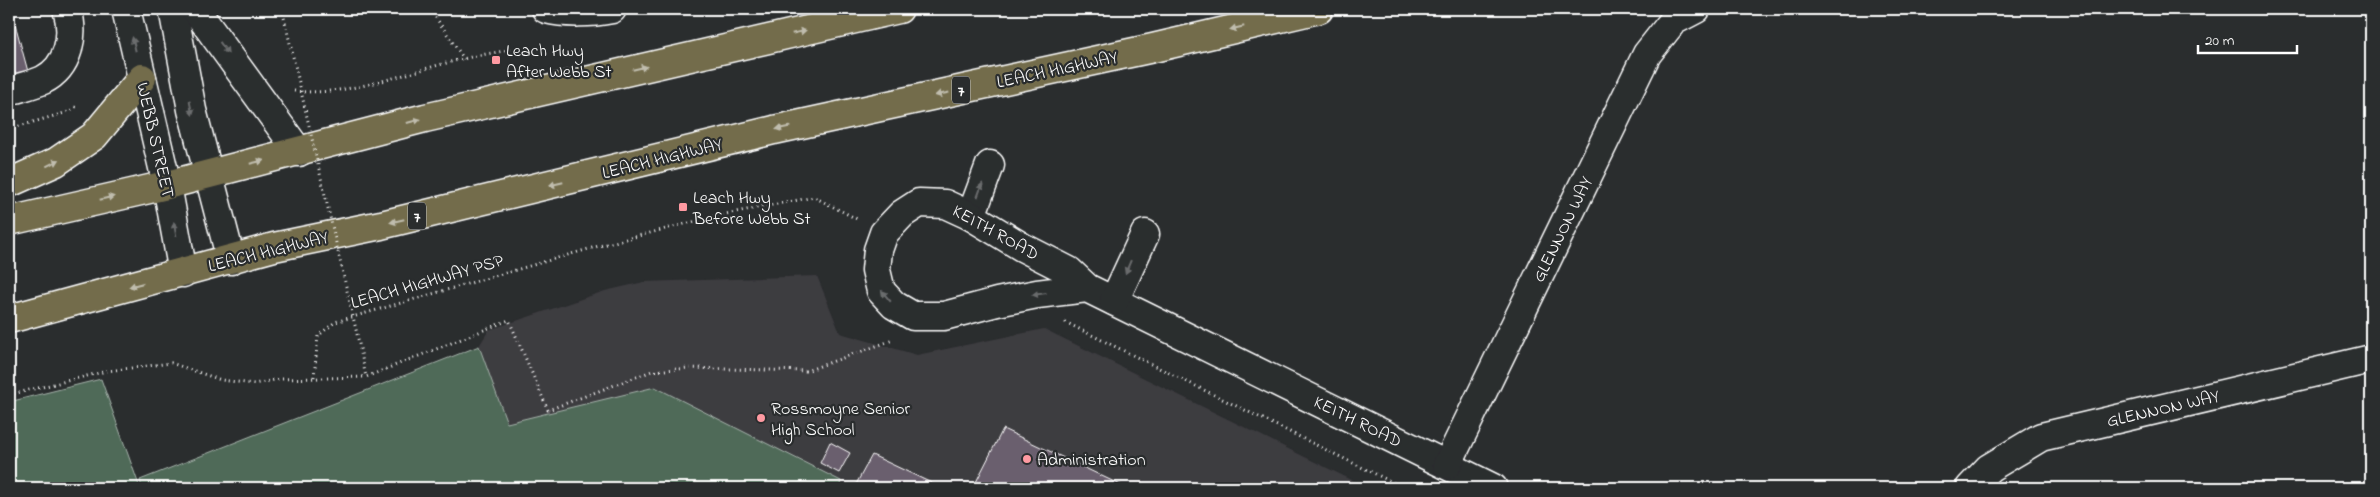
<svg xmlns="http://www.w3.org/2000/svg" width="2380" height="497" viewBox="0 0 2380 497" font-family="'Indie Flower',sans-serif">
<rect width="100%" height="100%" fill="#2a2d2e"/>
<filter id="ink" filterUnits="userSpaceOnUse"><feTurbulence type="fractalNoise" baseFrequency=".02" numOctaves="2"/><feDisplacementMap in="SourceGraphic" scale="10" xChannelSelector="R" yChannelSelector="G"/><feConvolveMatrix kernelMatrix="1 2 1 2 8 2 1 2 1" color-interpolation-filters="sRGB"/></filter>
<g filter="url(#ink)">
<polygon fill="#3e3c41" points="817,276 840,333 917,355 1044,329 1368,488 142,488 479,346 489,330 605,291 644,282"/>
<g fill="#4f6a59" stroke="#a7b4ac">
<polygon points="479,346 507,423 655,387 841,481 839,488 142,488 140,480"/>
<polygon points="101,379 140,488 9,488 9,402"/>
</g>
<g fill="#6b5f6e" stroke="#fff">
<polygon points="9,9 11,9 30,79 9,85"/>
<polygon points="1003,429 1127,488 973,488"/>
<polygon points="830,442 850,453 839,473 820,463"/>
<polygon points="872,455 942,488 854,488"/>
</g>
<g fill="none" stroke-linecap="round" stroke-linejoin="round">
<defs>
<g id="minor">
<polyline points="126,9 167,185 183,273"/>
<polyline points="173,9 192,110 231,260"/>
<polyline points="195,9 299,152"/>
<path d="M546,9C565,14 592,13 612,9"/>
<path d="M9,91C20,87 32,85 43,80C69,67 75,35 67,9"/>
<polyline points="971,216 990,165"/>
<polyline points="1087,288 1037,294 997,302 944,316 913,316 894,305 881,291 876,270 878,250 884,233 902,214 919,203 945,204 971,216 1022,247 1069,271 1087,288 1493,488"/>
<polyline points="1114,301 1145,234"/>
<polyline points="1447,465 1647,54 1673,21 1696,9"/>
<polyline points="1970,488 1989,468 2041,437 2371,359"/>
</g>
<g id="highway">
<polyline points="9,183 56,162 94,136 142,78"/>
<polyline points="9,221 167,185 425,118 899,9"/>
<polyline points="9,319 274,247 381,225 774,130 1153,48 1319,9"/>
</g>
</defs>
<use href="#minor" stroke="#fff" stroke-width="31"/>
<use href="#highway" stroke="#fff" stroke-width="31"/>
<g stroke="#fff" stroke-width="3" stroke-dasharray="1 4" stroke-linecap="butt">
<polyline points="282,9 283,13"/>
<polyline points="430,9 464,59"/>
<path d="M294,91C351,97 408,71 463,59C482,54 501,52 520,48"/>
<polyline points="9,129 68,112 77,106"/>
<polyline points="1065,322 1404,488"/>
<polyline points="357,334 366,377"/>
<polyline points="314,377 318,336 335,322 599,246 720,215 814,197 857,219"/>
<polyline points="9,395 107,371 171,363 221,380 254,384 280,379 366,377 509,320 548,410 652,371 689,368 806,371 893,340"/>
</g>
<use href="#minor" stroke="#2a2d2e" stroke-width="28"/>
<use href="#highway" stroke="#736c4b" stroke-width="28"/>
<polyline stroke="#fff" stroke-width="3" stroke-dasharray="1 4" stroke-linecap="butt" points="283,13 357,334"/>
</g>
<defs><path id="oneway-solid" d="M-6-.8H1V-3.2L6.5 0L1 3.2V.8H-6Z" transform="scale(1.25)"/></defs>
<g fill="#c0bdae">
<use href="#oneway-solid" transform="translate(1237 28) rotate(167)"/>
<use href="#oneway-solid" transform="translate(799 32) rotate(-13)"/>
<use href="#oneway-solid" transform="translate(640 68) rotate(-13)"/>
<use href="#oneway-solid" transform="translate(942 94) rotate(168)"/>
<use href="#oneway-solid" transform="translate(414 121) rotate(-15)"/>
<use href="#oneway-solid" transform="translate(783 128) rotate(168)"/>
<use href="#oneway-solid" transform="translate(257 162) rotate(-14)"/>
<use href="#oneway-solid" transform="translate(53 163) rotate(-27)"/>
<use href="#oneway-solid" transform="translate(556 184) rotate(167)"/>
<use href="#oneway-solid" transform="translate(107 198) rotate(-13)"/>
<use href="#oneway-solid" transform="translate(397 221) rotate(167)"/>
<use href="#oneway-solid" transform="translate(136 285) rotate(165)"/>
</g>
<g fill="#6a6c6d">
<use href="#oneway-solid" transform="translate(134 44) rotate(-103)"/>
<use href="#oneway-solid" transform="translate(224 48) rotate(54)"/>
<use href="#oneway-solid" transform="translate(191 108) rotate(78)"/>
<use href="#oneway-solid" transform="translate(980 190) rotate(-70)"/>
<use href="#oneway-solid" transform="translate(175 229) rotate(-100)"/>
<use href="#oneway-solid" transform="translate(1128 267) rotate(113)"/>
<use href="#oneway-solid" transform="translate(1039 294) rotate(173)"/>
<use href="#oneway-solid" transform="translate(886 296) rotate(-130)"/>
</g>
</g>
<g fill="#ff9aa2" stroke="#2a2d2e" stroke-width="2">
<rect x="491" y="55" width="10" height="10" rx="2.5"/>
<rect x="678" y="202" width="10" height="10" rx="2.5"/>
<circle cx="761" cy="418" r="5"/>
<circle cx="1027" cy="459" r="5"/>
</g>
<g text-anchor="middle" stroke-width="4.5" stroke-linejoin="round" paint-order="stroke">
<g fill="#2a2d2e" stroke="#bfc0c0" stroke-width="1">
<rect x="952" y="76.5" width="18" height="27" rx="4"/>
<rect x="408" y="202.5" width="18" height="27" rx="4"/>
</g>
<g font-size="16" font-weight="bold" fill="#fff">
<text x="961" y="96">7</text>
<text x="417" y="222">7</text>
</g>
<g font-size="18" fill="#fff" stroke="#2a2d2e" text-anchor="start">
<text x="506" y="56">Leach Hwy<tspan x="506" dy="21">After Webb St</tspan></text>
<text x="693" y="203">Leach Hwy<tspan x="693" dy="21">Before Webb St</tspan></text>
<text x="771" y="414">Rossmoyne Senior<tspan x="771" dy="21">High School</tspan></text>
<text x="1037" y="465">Administration</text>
</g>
<g font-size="18" fill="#fff" stroke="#2a2d2e">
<text transform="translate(1057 69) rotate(-12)" y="6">LEACH HIGHWAY</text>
<text transform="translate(156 140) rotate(77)" y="6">WEBB STREET</text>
<text transform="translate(662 158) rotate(-14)" y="6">LEACH HIGHWAY</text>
<text transform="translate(1562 229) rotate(-64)" y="6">GLENNON WAY</text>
<text transform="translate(996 232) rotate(29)" y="6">KEITH ROAD</text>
<text transform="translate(268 251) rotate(-14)" y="6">LEACH HIGHWAY</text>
<text transform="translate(427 281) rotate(-16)" y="6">LEACH HIGHWAY PSP</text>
<text transform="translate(2163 408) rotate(-13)" y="6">GLENNON WAY</text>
<text transform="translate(1358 421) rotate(26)" y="6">KEITH ROAD</text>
</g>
</g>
<rect width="2380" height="497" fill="none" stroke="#2a2d2e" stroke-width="30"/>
<rect x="15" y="15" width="2350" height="467" fill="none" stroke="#fff" stroke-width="2" filter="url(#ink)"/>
<path d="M2198 45v8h99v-8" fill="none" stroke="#ffffff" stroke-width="2.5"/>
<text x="2205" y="45" font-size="15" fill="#ffffff" stroke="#2a2d2e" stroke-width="4" paint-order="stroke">20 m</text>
</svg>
